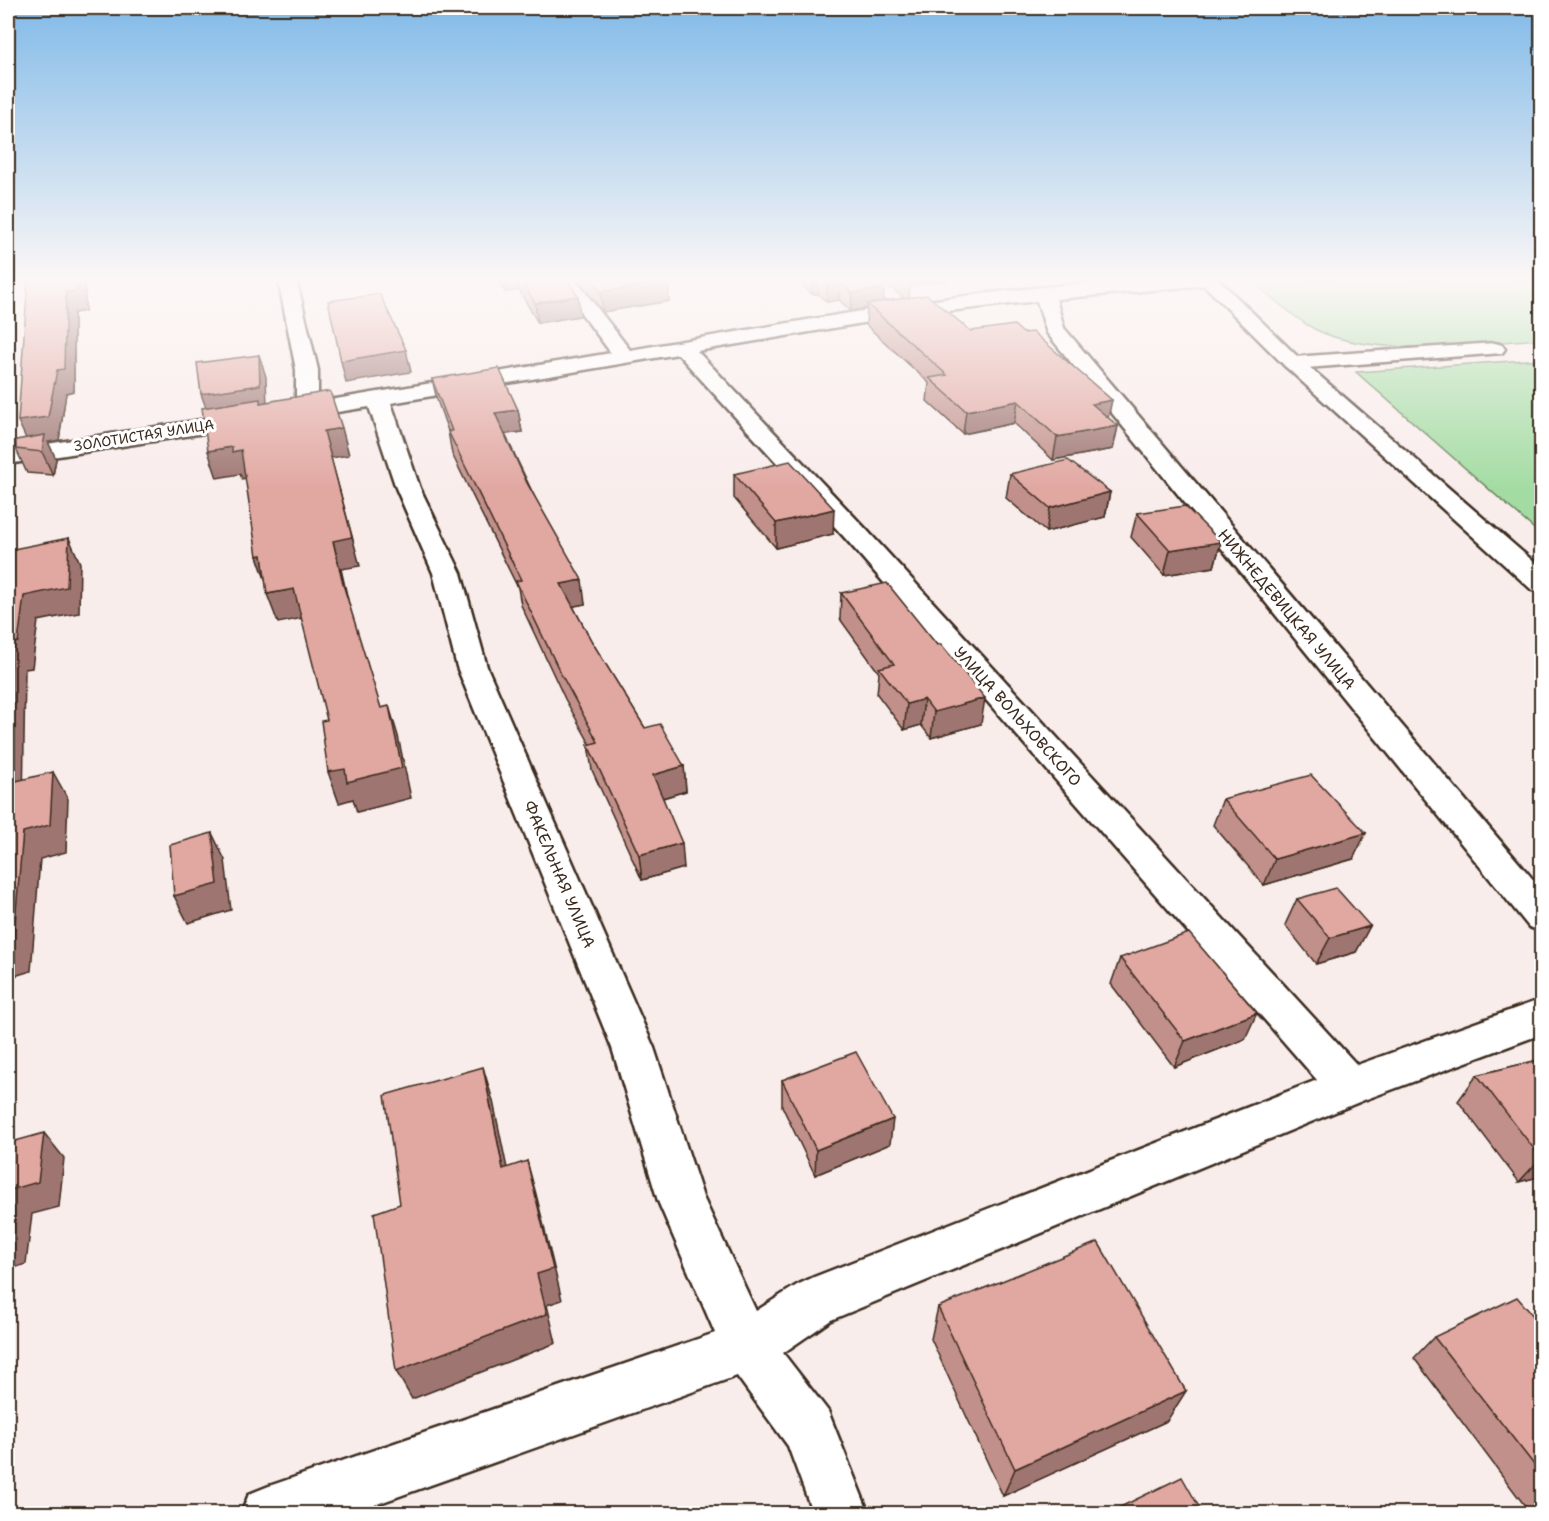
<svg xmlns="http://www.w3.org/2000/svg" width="1549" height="1521" viewBox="0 0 1549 1521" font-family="'Shantell Sans',sans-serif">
<rect width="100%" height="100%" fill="#f9edec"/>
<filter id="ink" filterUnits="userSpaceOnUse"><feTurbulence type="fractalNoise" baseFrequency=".0167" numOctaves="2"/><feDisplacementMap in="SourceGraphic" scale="12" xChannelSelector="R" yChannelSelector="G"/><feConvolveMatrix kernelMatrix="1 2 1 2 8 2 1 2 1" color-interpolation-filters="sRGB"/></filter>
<g filter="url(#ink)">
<g fill="#a2dca2" stroke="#6e8360" stroke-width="1.5">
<path d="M1248,278H1541V339C1477,343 1362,361 1306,324C1286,311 1267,293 1248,278Z"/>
<polygon points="1541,359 1541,535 1356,372"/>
</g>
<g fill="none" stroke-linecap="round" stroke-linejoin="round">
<defs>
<g id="minor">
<path d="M278,278H296L318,370V402L611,353L555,278H574L630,350C823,318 1019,278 1216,278L1214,283L1207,285L1056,299L1064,328L1542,890V932L1529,927L1047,333L1037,301L904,316L697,351L863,526L1357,1065L1542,999V1034L1364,1100L831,1320L783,1353L828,1411L869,1514H813L788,1446L737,1376L349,1514H241L249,1494L269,1486L715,1333L658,1201L612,1048L457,667L433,573L396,488L369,407L8,464V450L296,405V370ZM678,354L845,538L1317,1080L814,1277L797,1285L756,1311L703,1197L654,1048L487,667L461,573L420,488L391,403Z"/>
<polygon points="1495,343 1502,345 1505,349 1502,353 1293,369 1286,367 1282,363 1286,359 1293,357"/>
</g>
<polygon id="tertiary" points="1197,278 1217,278 1300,359 1542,569 1542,592 1532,590 1286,367"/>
</defs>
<use href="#minor" stroke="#3b2a1e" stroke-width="5"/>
<use href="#tertiary" stroke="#3b2a1e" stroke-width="5"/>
<use href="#minor" fill="#fff" fill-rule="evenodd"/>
<use href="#tertiary" fill="#fff" fill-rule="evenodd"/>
</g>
<g fill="#c2908a" stroke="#3b2a1e" stroke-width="1.5">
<polygon points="28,278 85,278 85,311 74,313 74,391 66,393 59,440 48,442 56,459 53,475 27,473 16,449 26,438"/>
<polygon points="496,278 566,278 578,296 580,316 538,323 519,290 505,292"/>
<polygon points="577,278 665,278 668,281 669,301 603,312"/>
<polygon points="795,278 871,278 883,301 904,298 877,278 949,278 949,280 910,285 909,298 971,331 1108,418 1118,426 1113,449 1053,460 1014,423 963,434 927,401 929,383 866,325 867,308 851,311 839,300 827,302 818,294 812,294"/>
<polygon points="432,379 518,410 522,432 505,434 585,604 573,606 592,642 645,728 684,766 686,791 663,798 684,868 642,880 592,770 588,745 590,744 565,699 521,605 518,588 452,454 448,431 437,400"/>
<polygon points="734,474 833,534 776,548 734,498"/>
<polygon points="1010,474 1110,492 1105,517 1046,532 1006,498"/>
<polygon points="1137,513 1221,542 1214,567 1164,575 1131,537"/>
<polygon points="841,593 981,724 931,738 921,725 904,730 877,694 879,673 840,619"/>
<polygon points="1223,799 1353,859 1264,885 1213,825"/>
<polygon points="1297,899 1370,926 1356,952 1316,964 1285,925"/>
<polygon points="1120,958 1245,1039 1174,1067 1111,984"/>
<polygon points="1542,1059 1542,1176 1519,1182 1458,1101 1477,1075"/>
<polygon points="782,1080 890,1144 815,1175 782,1106"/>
<polygon points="938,1307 1167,1421 1003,1496 931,1339"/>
<polygon points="1542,1326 1542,1502 1528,1510 1414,1358 1434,1337"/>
</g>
<g fill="#9e7571" stroke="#3b2a1e" stroke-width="1.5">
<polygon points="77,278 85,278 85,311 74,313 74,391 66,393 59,440 48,442 56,459 53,475 42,452 29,445 18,421 66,292"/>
<polygon points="503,278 517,278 519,290 505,292"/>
<polygon points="813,278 818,278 818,294 812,294"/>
<polygon points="902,278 949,278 949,280 910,285 910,284"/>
<polygon points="668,281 669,301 603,312 601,292"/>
<polygon points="840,282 839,300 827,302 827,284"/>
<polygon points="884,288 883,306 867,304 867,308 851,311 852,293"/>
<polygon points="578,296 580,316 538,323 535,303"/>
<polygon points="406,350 411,372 346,383 341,361"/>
<polygon points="259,355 266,377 267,407 209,416 201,394"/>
<polygon points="1112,400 1107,423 1092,404"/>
<polygon points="1018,401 1014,423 963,434 966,411"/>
<polygon points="518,410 522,432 499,435 495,413"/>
<polygon points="1118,426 1113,449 1053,460 1057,437"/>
<polygon points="342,428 349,455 331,458 360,566 341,569 351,613 343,584 333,541 324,431"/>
<polygon points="232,447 241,450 251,477 242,479 240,474 217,478 208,451"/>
<polygon points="1110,492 1105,517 1046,532 1050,508"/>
<polygon points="834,509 833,534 776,548 776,523"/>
<polygon points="69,538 80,563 79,613 38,621 32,668 25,669 23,810 8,784 11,644 24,596"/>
<polygon points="1221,542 1214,567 1164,575 1170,550"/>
<polygon points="262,555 267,585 257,556"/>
<polygon points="582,580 585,604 565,608 561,584"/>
<polygon points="294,589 303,618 278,623 267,594"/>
<polygon points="985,698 981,724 931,738 934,712"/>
<polygon points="924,699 921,725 904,730 907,704"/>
<polygon points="389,706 398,736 411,798 357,812 353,799 339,803 328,772"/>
<polygon points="684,766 686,791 655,800 653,775"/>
<polygon points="53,772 68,799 66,852 40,859 31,971 8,978 8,947 23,832"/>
<polygon points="212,833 225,860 231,910 188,923 174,896"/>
<polygon points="1366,833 1353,859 1264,885 1275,859"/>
<polygon points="682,843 684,868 642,880 639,855"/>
<polygon points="1370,926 1356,952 1316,964 1330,938"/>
<polygon points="1257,1013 1245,1039 1174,1067 1185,1041"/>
<polygon points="483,1067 493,1101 514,1202 503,1169"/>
<polygon points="893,1119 890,1144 815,1175 816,1150"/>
<polygon points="44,1133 64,1158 59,1207 32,1214 26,1264 8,1270 8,1211 10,1190"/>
<polygon points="1541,1158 1542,1176 1519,1182"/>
<polygon points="527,1161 536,1194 562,1300 547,1305 556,1343 412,1399 396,1371"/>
<polygon points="1186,1391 1167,1421 1003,1496 1015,1469"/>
</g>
<g fill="#e1a7a1" stroke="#3b2a1e" stroke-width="1.5">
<polygon points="28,278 77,278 76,291 66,292 64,369 57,370 48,417 18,421"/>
<polygon points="520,278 566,278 578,296 535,303"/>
<polygon points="590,278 665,278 668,281 601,292"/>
<polygon points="821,278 871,278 884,288 852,293 840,282 827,284"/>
<polygon points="380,294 406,350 341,361 328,301"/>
<polygon points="927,295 971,331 1014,325 1023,333 1033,332 1112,400 1092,404 1118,426 1057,437 1018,401 966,411 929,378 947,375 867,304"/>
<polygon points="259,355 260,385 201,394 197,363"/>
<polygon points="499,368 518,410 495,413 527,483 582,580 561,584 592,642 645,728 660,724 684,766 653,775 682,843 639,855 588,745 598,742 561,674 516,581 521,580 448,431 452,431 432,379"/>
<polygon points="330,391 342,428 324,431 352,537 333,541 343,584 381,708 389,706 402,768 347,782 345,769 328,772 321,721 327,720 294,589 267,594 262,555 257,556 241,450 232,452 232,447 208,451 202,408 260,399 260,403"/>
<polygon points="45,435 42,452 16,449 16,440"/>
<polygon points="1068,460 1110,492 1050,508 1010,474"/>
<polygon points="790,461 834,509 776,523 734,474"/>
<polygon points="1185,506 1221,542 1170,550 1137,513"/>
<polygon points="69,538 67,587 24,596 18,642 11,644 8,772 8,550"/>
<polygon points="887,583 937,645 941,644 985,698 934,712 924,699 907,704 879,668 894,664 841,593"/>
<polygon points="53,772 50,825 23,832 13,945 8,947 8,783"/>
<polygon points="1311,775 1366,833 1275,859 1223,799"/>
<polygon points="212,833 218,884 174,896 170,845"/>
<polygon points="1336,888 1370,926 1330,938 1297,899"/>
<polygon points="1189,933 1257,1013 1185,1041 1120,958"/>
<polygon points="856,1052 893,1119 816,1150 782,1080"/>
<polygon points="1542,1059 1542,1158 1541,1158 1477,1075"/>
<polygon points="483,1067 503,1169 527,1161 553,1269 537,1274 547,1314 396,1371 374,1213 400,1204 385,1095"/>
<polygon points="44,1133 38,1182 10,1190 8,1211 8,1143"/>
<polygon points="1098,1242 1186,1391 1015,1469 938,1307"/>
<polygon points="1517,1297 1542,1326 1542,1475 1434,1337"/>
<polygon points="1182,1477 1203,1514 1106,1514"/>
</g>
</g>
<linearGradient id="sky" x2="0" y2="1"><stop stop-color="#81bae8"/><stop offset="0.57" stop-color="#fcf7f6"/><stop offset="1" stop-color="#fcf7f6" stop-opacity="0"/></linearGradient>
<rect width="1549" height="491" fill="url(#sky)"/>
<g text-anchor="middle" stroke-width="6" stroke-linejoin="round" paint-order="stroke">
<g font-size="14" fill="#3b2a1e" stroke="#fff">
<text transform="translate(144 435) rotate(-9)" y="5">ЗОЛОТИСТАЯ УЛИЦА</text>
</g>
<g font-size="16" fill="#3b2a1e" stroke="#fff">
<text transform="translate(1287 609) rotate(50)" y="6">НИЖНЕДЕВИЦКАЯ УЛИЦА</text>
<text transform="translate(1018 716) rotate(48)" y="6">УЛИЦА ВОЛЬХОВСКОГО</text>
<text transform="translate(560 874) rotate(67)" y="6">ФАКЕЛЬНАЯ УЛИЦА</text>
</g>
</g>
<rect width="1549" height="1521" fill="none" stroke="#fff" stroke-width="30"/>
<rect x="15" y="15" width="1519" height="1491" fill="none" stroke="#3b2a1e" stroke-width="2" filter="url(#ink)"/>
</svg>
